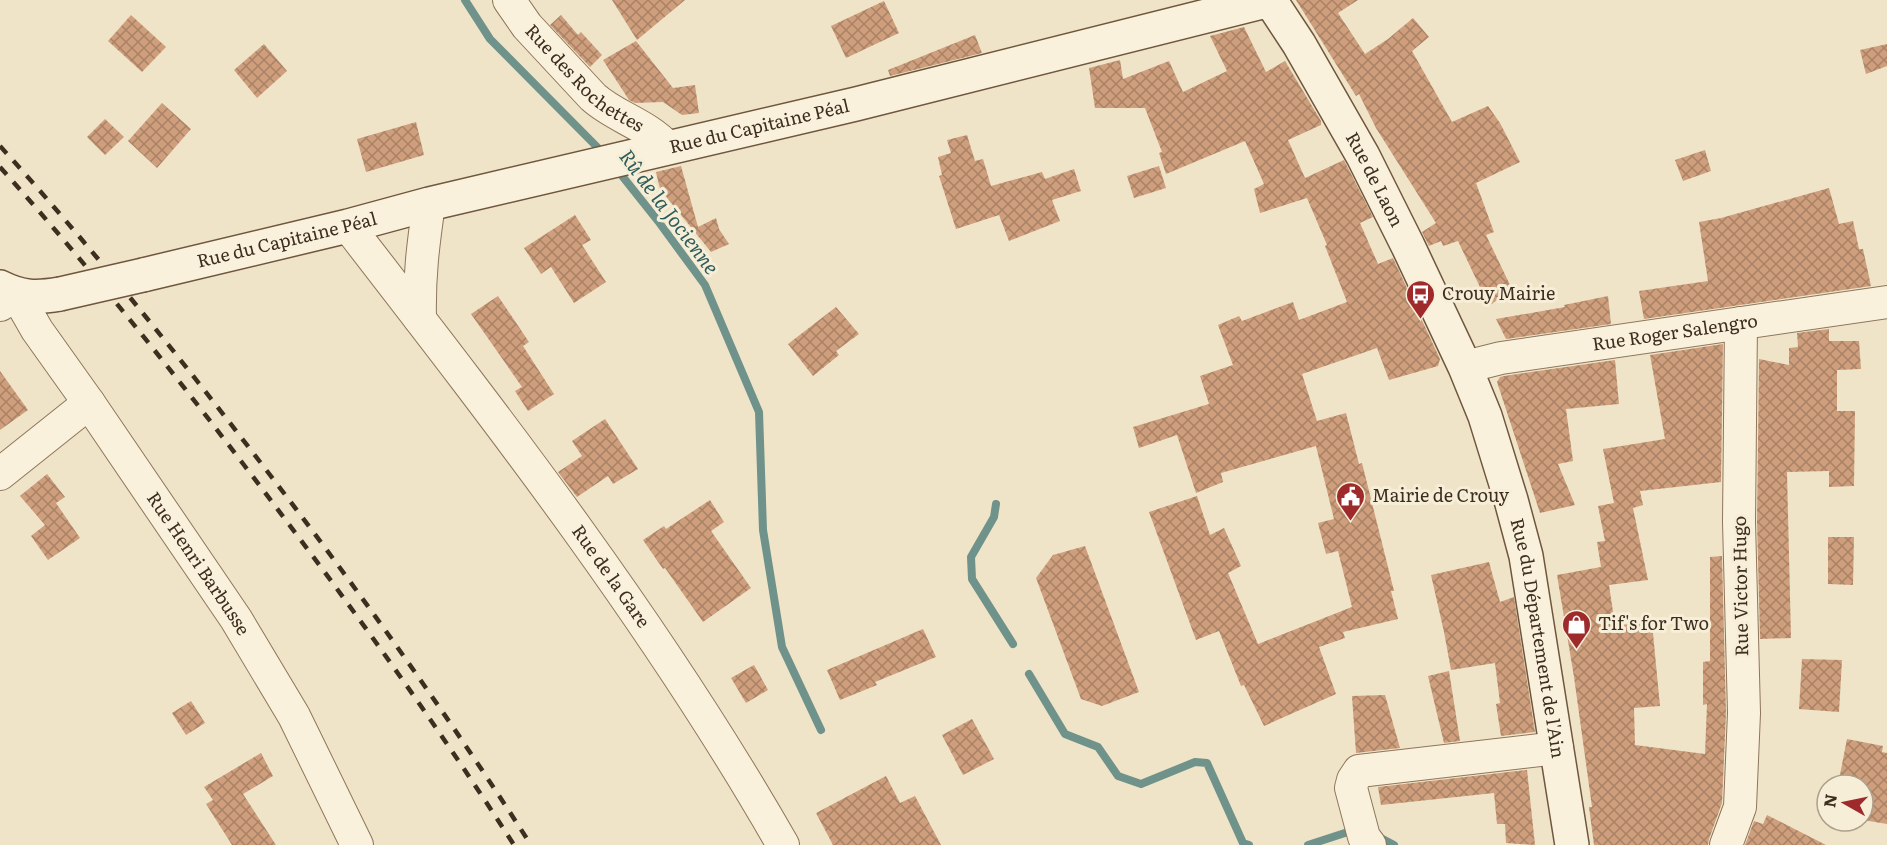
<svg xmlns="http://www.w3.org/2000/svg" width="1887" height="845" viewBox="0 0 1887 845" font-family="Literata,serif">
<defs>
<pattern id="building-cross-hatch" width="8" height="8" patternUnits="userSpaceOnUse" patternTransform="scale(1.5)"><rect width="8" height="8" fill="#cf9f7d"/><path d="M0 0l8 8M0 8l8-8" fill="none" stroke="#a98266"/></pattern>
</defs>
<rect width="100%" height="100%" fill="#f0e4c8"/>
<g fill="none" stroke-linecap="round" stroke-linejoin="round">
<g stroke="#6f938a" stroke-width="8">
<polyline points="465,0 490,39 605,155"/>
<polyline points="615,167 658,221 705,285 759,412 763,530 782,647 821,730"/>
<polyline points="996,504 994,517 971,557 972,579 1013,644"/>
<polyline points="1029,674 1065,734 1098,747 1118,776 1141,784 1195,762 1207,763 1243,843 1249,845"/>
<polyline points="1375,835 1394,845"/>
<polyline points="1308,845 1351,831 1356,832"/>
</g>
</g>
<g fill="url(#building-cross-hatch)">
<polygon points="612,0 685,0 637,40"/>
<polygon points="1296,0 1358,0 1338,13 1365,54 1388,39 1413,18 1429,37 1412,51 1452,122 1488,106 1500,123 1520,162 1476,183 1494,232 1486,235 1512,289 1489,306 1458,241 1443,246 1441,241 1429,246 1422,232 1436,223 1376,128 1359,94 1356,96"/>
<polygon points="884,1 899,33 846,58 831,26"/>
<polygon points="131,15 166,47 142,72 108,41"/>
<polygon points="561,15 578,35 581,32 602,55 590,67 550,25"/>
<polygon points="1244,27 1266,72 1285,61 1321,121 1321,125 1288,140 1305,178 1344,160 1373,217 1360,223 1378,264 1393,258 1440,359 1438,366 1389,380 1377,348 1302,374 1317,421 1346,413 1359,464 1362,463 1394,591 1391,591 1398,619 1343,632 1345,638 1319,647 1336,694 1264,726 1244,685 1241,686 1219,631 1196,640 1149,512 1197,496 1210,535 1224,528 1241,566 1228,573 1258,644 1352,607 1338,551 1326,554 1318,523 1334,519 1316,446 1221,473 1223,482 1196,493 1177,435 1139,448 1133,427 1209,404 1200,376 1233,365 1218,325 1239,316 1242,321 1293,302 1299,320 1347,302 1325,246 1327,245 1307,198 1260,213 1254,189 1264,184 1245,141 1166,174 1159,153 1162,152 1145,108 1095,108 1089,68 1120,60 1123,79 1169,61 1183,92 1227,71 1210,36"/>
<polygon points="975,35 982,53 890,76 888,70"/>
<polygon points="636,41 673,88 695,85 699,113 682,115 663,102 635,103 629,100 603,60"/>
<polygon points="264,44 287,71 257,98 234,70"/>
<polygon points="1887,44 1887,66 1866,74 1860,50"/>
<polygon points="162,103 191,129 157,168 128,141"/>
<polygon points="105,119 124,137 105,155 87,137"/>
<polygon points="416,122 424,155 366,172 357,139"/>
<polygon points="967,135 975,161 983,159 991,186 1042,172 1045,179 1074,169 1081,191 1052,200 1060,221 1009,241 999,215 956,229 939,176 942,175 938,157 951,153 947,140"/>
<polygon points="1705,150 1711,171 1683,181 1675,160"/>
<polygon points="681,166 698,227 716,218 719,229 729,244 711,252 660,189 656,172"/>
<polygon points="1159,166 1166,188 1134,198 1127,176"/>
<polygon points="1829,188 1839,224 1853,221 1859,249 1863,249 1871,286 1644,319 1639,291 1708,281 1699,222 1721,218"/>
<polygon points="575,215 591,240 582,245 606,282 574,303 551,267 541,274 524,248"/>
<polygon points="498,296 529,342 523,346 554,394 528,411 515,391 522,387 471,314"/>
<polygon points="1608,296 1611,324 1506,339 1496,319 1565,307 1564,305"/>
<polygon points="836,307 859,334 836,351 839,355 813,376 788,344"/>
<polygon points="1829,329 1829,341 1859,341 1861,369 1837,370 1837,411 1855,411 1854,486 1829,487 1829,471 1787,472 1791,638 1760,639 1757,522 1759,359 1789,365 1789,348 1798,347 1797,333"/>
<polygon points="1723,344 1721,482 1640,491 1643,505 1633,508 1648,580 1609,585 1615,625 1652,623 1660,706 1634,708 1635,745 1705,754 1707,704 1703,705 1703,662 1710,661 1710,557 1722,556 1726,713 1722,803 1709,839 1708,845 1594,845 1589,807 1592,807 1574,677 1557,575 1601,567 1597,542 1605,541 1598,506 1614,503 1603,449 1665,439 1650,355"/>
<polygon points="1615,360 1619,404 1566,409 1573,461 1558,464 1575,505 1540,513 1497,382 1500,377 1504,376"/>
<polygon points="0,371 28,410 0,430"/>
<polygon points="605,419 638,469 613,484 608,476 577,497 558,472 582,456 572,441"/>
<polygon points="47,474 65,497 56,503 80,538 48,560 31,536 45,525 20,496"/>
<polygon points="710,500 724,522 711,531 751,588 703,622 665,568 663,569 643,540 664,526 666,529"/>
<polygon points="1828,537 1854,537 1853,585 1828,584"/>
<polygon points="1085,546 1139,692 1102,706 1081,699 1036,578 1053,555"/>
<polygon points="1489,562 1500,602 1514,597 1535,732 1501,736 1496,704 1500,703 1495,663 1451,670 1444,632 1431,575"/>
<polygon points="923,629 936,657 875,682 877,685 840,700 827,670"/>
<polygon points="1802,659 1842,660 1839,712 1799,709"/>
<polygon points="754,665 768,690 746,703 731,678"/>
<polygon points="1449,671 1460,741 1444,743 1428,676"/>
<polygon points="1385,695 1400,748 1356,753 1352,696"/>
<polygon points="191,701 205,723 186,735 172,713"/>
<polygon points="972,719 994,759 963,775 942,735"/>
<polygon points="1847,739 1883,746 1882,752 1887,753 1887,824 1863,820 1863,785 1838,785"/>
<polygon points="261,753 273,776 243,794 276,845 232,845 206,804 213,800 204,787"/>
<polygon points="1527,770 1535,845 1506,843 1505,824 1497,824 1494,793 1381,805 1378,787"/>
<polygon points="886,776 900,803 915,796 941,845 833,845 816,813"/>
<polygon points="1767,815 1826,845 1745,845 1754,821 1763,824"/>
</g>
<g fill="none" stroke-linecap="round" stroke-linejoin="round">
<defs>
<g id="street">
<path id="s1" d="M509,0L527,26L593,97C615,117 646,124 667,147"/>
<path id="s2" d="M348,226C502,425 658,626 783,845"/>
<path id="s3" d="M0,305L17,295L37,330L89,403L236,619L294,716L357,845"/>
<path d="M420,319C419,277 423,245 429,204"/>
<path id="s4" d="M1465,367L1501,358L1887,302"/>
<polyline points="0,474 89,403"/>
<polyline points="1370,845 1364,837 1351,788 1353,780 1359,771 1557,748"/>
<polyline points="1726,845 1740,807 1744,713 1739,522 1741,323"/>
</g>
<g id="secondary">
<path id="s5" d="M143,275L348,226L429,204L856,104L1270,0L1299,44L1363,156L1408,246L1465,367L1485,416L1511,500L1526,556L1572,845"/>
<path d="M0,287C22,298 36,298 60,294"/>
</g>
</defs>
<use href="#street" stroke="#8d765c" stroke-width="34"/>
<use href="#secondary" stroke="#6f573f" stroke-width="36"/>
<use href="#street" stroke="#faf1dc" stroke-width="32"/>
<use href="#secondary" stroke="#faf1dc" stroke-width="33"/>
<g stroke="#3d2e20" stroke-width="4.5" stroke-dasharray="10 10" stroke-linecap="butt">
<path d="M0,146C94,250 182,360 267,471C360,592 449,717 531,845"/>
<path d="M0,167C86,263 166,363 244,465C338,588 430,714 514,845"/>
</g>
<defs>
<polyline id="secondary-bridge" points="60,294 143,275"/>
</defs>
<use href="#secondary-bridge" stroke="#6f573f" stroke-width="36" stroke-linecap="butt"/>
<use href="#secondary-bridge" stroke="#faf1dc" stroke-width="33"/>
</g>
<defs>
<symbol id="bus-pin" viewBox="-11 -11 22 30"><path d="M0 17L-7.5 6A9.5 9.5 0 1 1 7.5 6Z" fill="#9e2a2b" stroke="#f7eed8"/><path d="M-5-6H5V4H4V6H2V4H-2V6H-4V4H-5ZM-3.5-4V0h7V-4ZM-3.5 1.2v1.5H-2V1.2ZM2 1.2v1.5H3.5V1.2Z" fill="#fff"/></symbol>
<symbol id="civic-pin" viewBox="-11 -11 22 30"><path d="M0 17L-7.5 6A9.5 9.5 0 1 1 7.5 6Z" fill="#9e2a2b" stroke="#f7eed8"/><path d="M-.6-6.5H3V-4.5H.6V-3L4-1V1h2V6H-6V1h2V-1L-.6-3ZM-1.2 2.5V6h2.4V2.5Z" fill="#fff"/></symbol>
<symbol id="shop-pin" viewBox="-11 -11 22 30"><path d="M0 17L-7.5 6A9.5 9.5 0 1 1 7.5 6Z" fill="#9e2a2b" stroke="#f7eed8"/><path d="M-5-2.5h2.3a2.7 3.5 0 0 1 5.4 0H5L5.5 6h-11ZM-1.5-2.5h3a1.5 2.3 0 0 0-3 0Z" fill="#fff"/></symbol>
</defs>
<g fill-rule="evenodd">
<use href="#bus-pin" x="1404" y="278" width="33" height="45"/>
<use href="#civic-pin" x="1334" y="480" width="33" height="45"/>
<use href="#shop-pin" x="1560" y="608" width="33" height="45"/>
</g>
<g text-anchor="middle" stroke-width="6" stroke-linejoin="round" paint-order="stroke">
<g font-size="18" fill="#3d2e20" stroke="#f7eed8">
<text dy="6" stroke="none"><textPath href="#s1" startOffset="110">Rue des Rochettes</textPath></text>
<text dy="6" stroke="none"><textPath href="#s5" startOffset="634">Rue du Capitaine Péal</textPath></text>
<text dy="6" stroke="none"><textPath href="#s5" startOffset="1368">Rue de Laon</textPath></text>
<text dy="6" stroke="none"><textPath href="#s5" startOffset="148">Rue du Capitaine Péal</textPath></text>
<text dy="6" stroke="none"><textPath href="#s4" startOffset="213">Rue Roger Salengro</textPath></text>
<text dy="6" stroke="none"><textPath href="#s3" startOffset="344">Rue Henri Barbusse</textPath></text>
<text dy="6" stroke="none"><textPath href="#s2" startOffset="438">Rue de la Gare</textPath></text>
<text transform="translate(1741 586) rotate(-91)" y="6">Rue Victor Hugo</text>
<text dy="6" stroke="none"><textPath href="#s5" startOffset="1858">Rue du Département de l'Ain</textPath></text>
</g>
<g font-size="18" fill="#3d2e20" stroke="#f7eed8" text-anchor="start">
<text x="1442" y="300">Crouy Mairie</text>
<text x="1372" y="502">Mairie de Crouy</text>
<text x="1598" y="630">Tif's for Two</text>
</g>
<g font-size="20" font-style="italic" fill="#2f5d5a" stroke="#f7eed8">
<text transform="translate(669 212) rotate(53)" y="7">Rû de la Jocienne</text>
</g>
</g>
<g transform="translate(1845 803) rotate(279)"><circle r="28" fill="#f7eed8" stroke="#ada18e" stroke-width="1.5"/>
<path d="M0-4.5L10 22L0 15L-10 22Z" fill="#9e2a2b"/>
<text y="-9" font-size="16" font-weight="bold" text-anchor="middle" fill="#3d2e20">N</text>
</g>
</svg>
